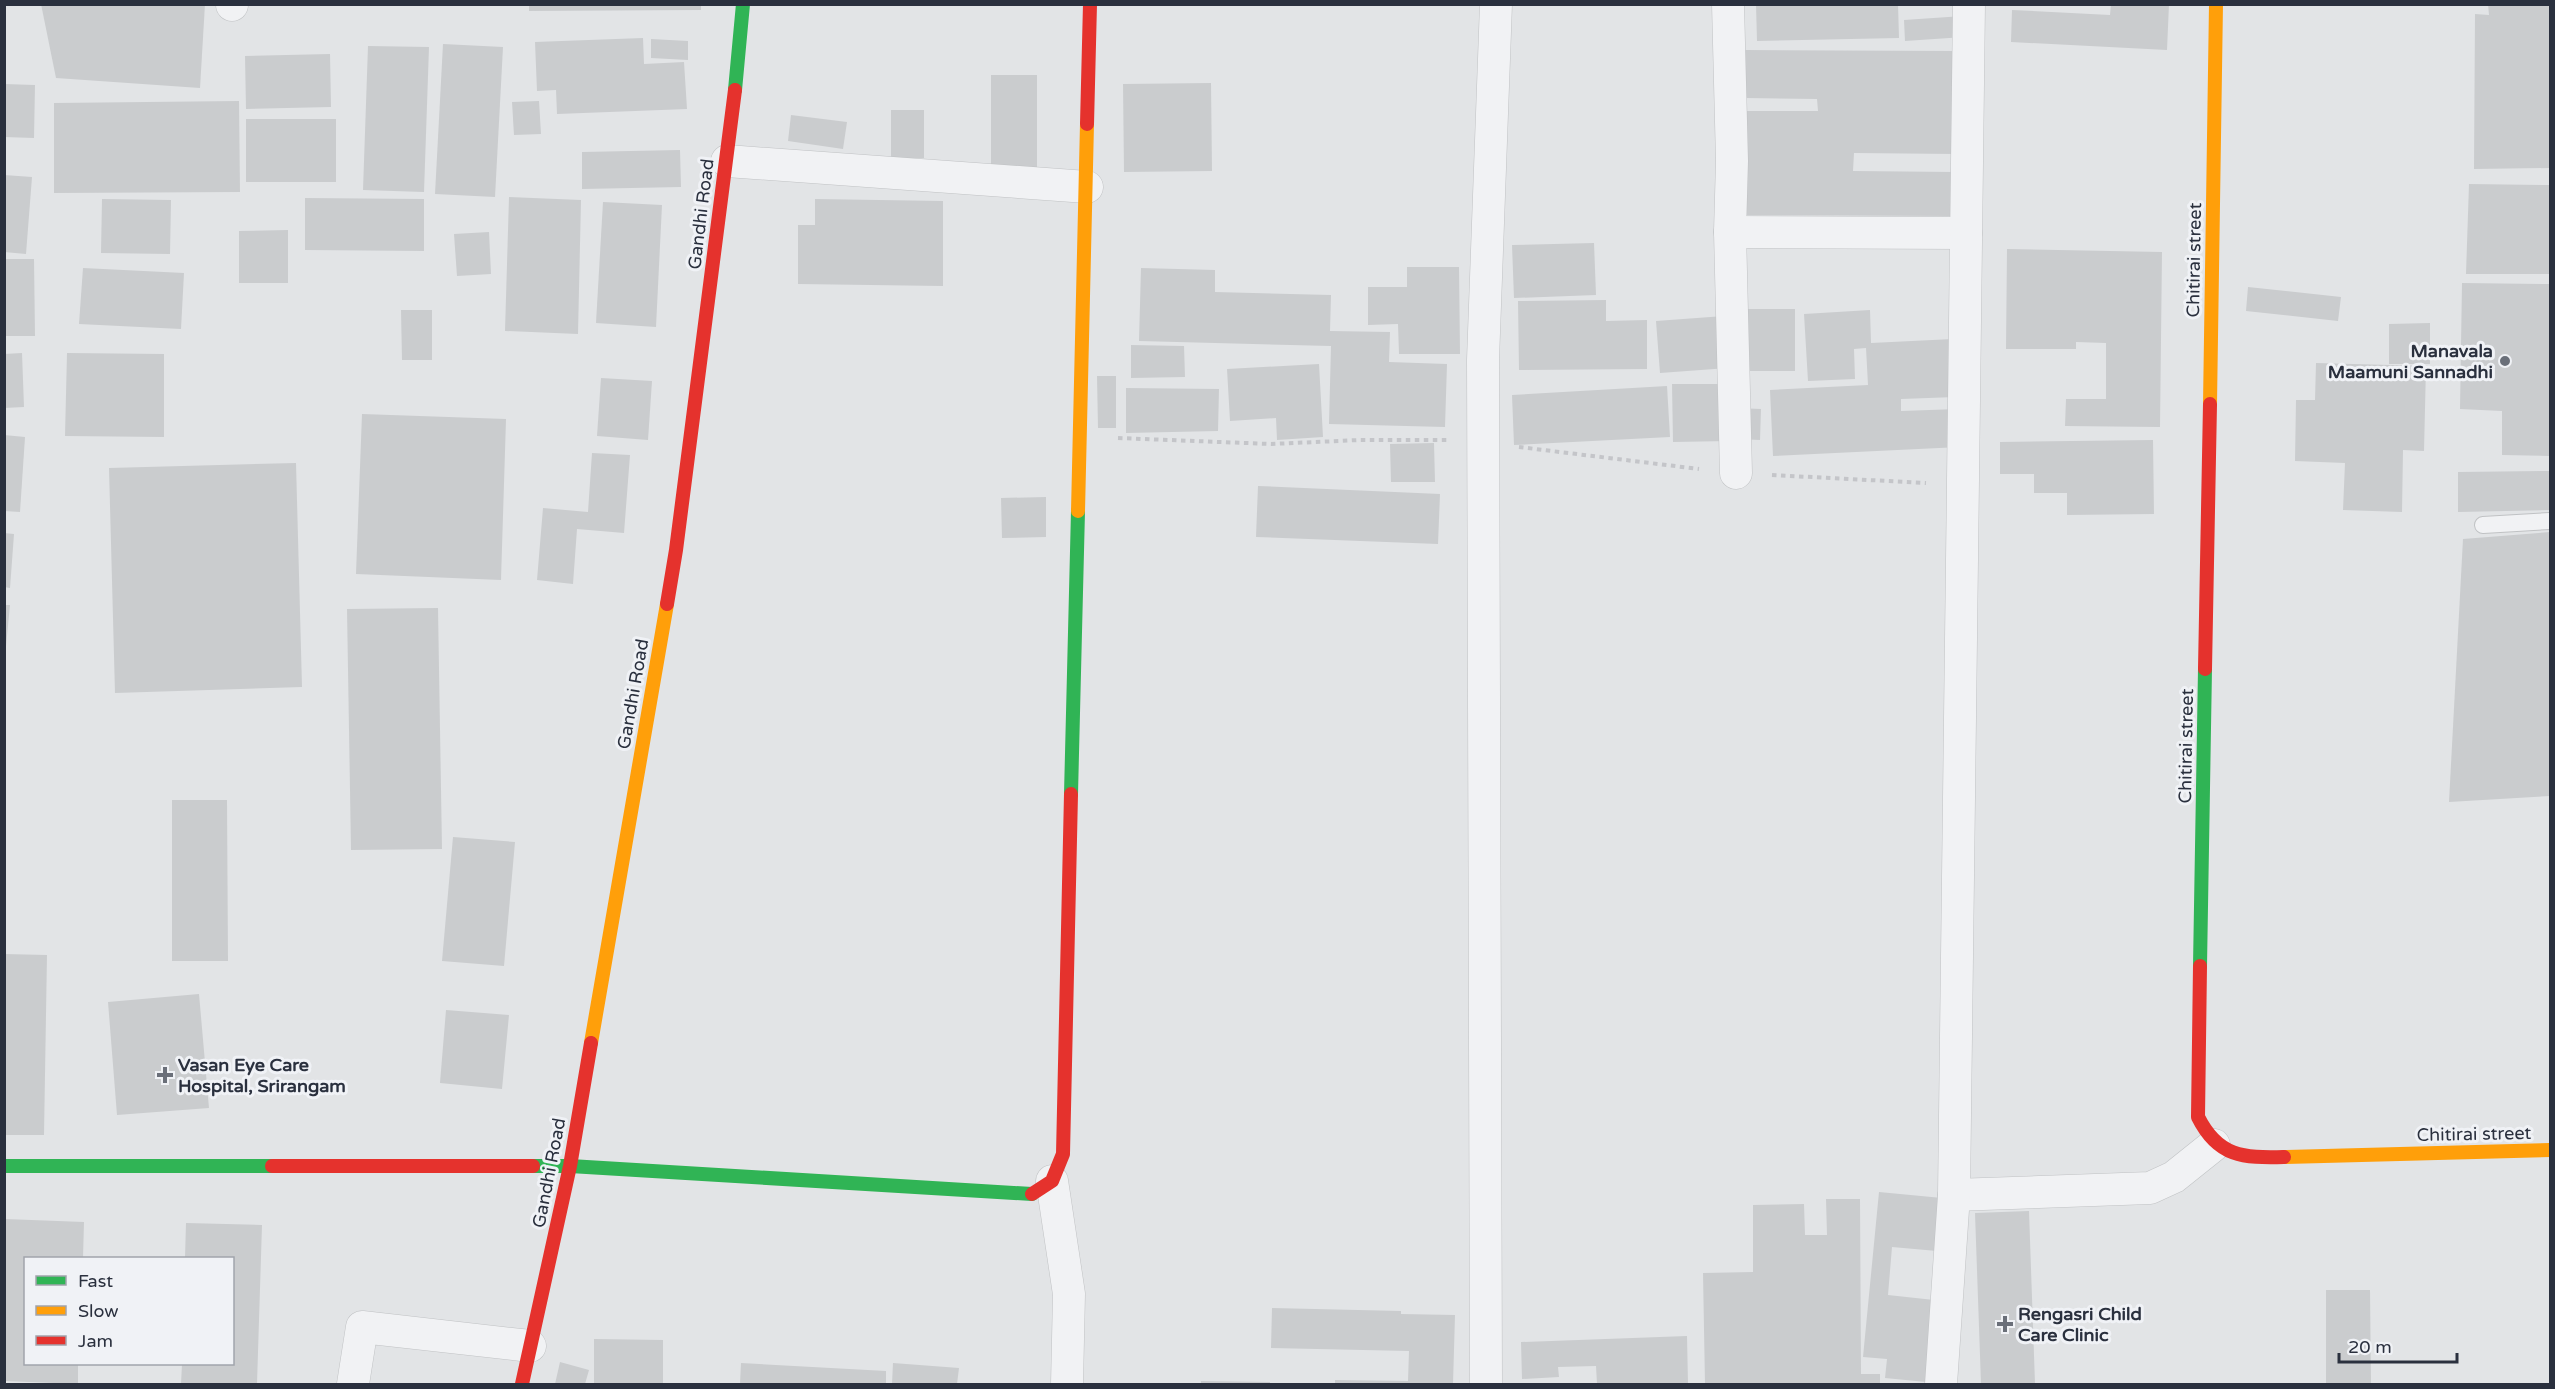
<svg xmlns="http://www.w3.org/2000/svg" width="2555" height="1389" viewBox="0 0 2555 1389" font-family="'Varela Round',sans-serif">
<rect width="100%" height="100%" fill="#e2e4e6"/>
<g fill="#caccce">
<polygon points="41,4 205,4 200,88 56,78"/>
<polygon points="529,4 701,4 701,10 529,11"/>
<polygon points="1756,4 1898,4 1899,38 1757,41"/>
<polygon points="2111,4 2169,4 2167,50 2011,42 2012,10 2110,15"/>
<polygon points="2488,4 2550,4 2550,168 2474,169 2475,14 2489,15"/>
<polygon points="1963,16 1964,37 1905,41 1904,20"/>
<polygon points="643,38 644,64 684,62 687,109 557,114 556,90 537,91 535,42"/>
<polygon points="651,39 688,41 688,60 651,58"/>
<polygon points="443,44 503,47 495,197 435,194"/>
<polygon points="368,46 429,47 424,192 363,190"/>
<polygon points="1745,50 1956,51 1956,154 1854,153 1853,171 1954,172 1954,216 1737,215 1738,111 1818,111 1817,99 1745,98"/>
<polygon points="330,54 331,107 246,109 245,56"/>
<rect x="991" y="75" width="46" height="100"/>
<polygon points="1211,83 1212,171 1124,172 1123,84"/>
<polygon points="4,84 35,85 34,138 4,137"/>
<polygon points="239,101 240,192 54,193 54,103"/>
<polygon points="539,101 541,134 514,135 512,102"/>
<rect x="891" y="110" width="33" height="48"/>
<polygon points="791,115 847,122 843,149 788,141"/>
<rect x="246" y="119" width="90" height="63"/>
<polygon points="680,150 681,187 582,189 582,152"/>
<polygon points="4,175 32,177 26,254 4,252"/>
<polygon points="2469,184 2550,185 2550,274 2466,274"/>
<polygon points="509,197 581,200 578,334 505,331"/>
<polygon points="305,198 424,199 424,251 305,250"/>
<polygon points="102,199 171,200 170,254 101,253"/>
<polygon points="815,199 943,201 943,286 798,284 798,225 815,225"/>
<polygon points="603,202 662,205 656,327 596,323"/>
<polygon points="288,230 288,283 239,283 239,231"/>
<polygon points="489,232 491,274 457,276 454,234"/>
<polygon points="1594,243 1596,295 1514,298 1512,245"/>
<polygon points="2007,249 2162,252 2160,427 2065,426 2066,399 2106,399 2106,343 2076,342 2076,349 2006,349"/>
<polygon points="4,259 34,259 35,336 4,336"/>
<polygon points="1407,267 1459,267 1460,354 1399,354 1398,324 1368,325 1368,287 1407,287"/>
<polygon points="83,268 184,273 181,329 79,324"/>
<polygon points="1141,268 1215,270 1215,292 1331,295 1330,331 1390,332 1389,362 1447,364 1445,427 1329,424 1331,346 1139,341"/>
<polygon points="2462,283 2550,284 2550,456 2502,455 2502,411 2460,409"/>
<polygon points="2248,287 2341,297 2338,321 2246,311"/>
<polygon points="1606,300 1606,321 1647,320 1647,369 1519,370 1518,301"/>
<rect x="1739" y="309" width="56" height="62"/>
<polygon points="401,310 432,310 432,360 402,360"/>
<polygon points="1870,310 1871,343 1953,339 1955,397 1901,399 1901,411 1958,409 1960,447 1773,456 1770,390 1868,385 1866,348 1854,349 1855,379 1808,381 1804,314"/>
<polygon points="1724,316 1728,368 1660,373 1656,321"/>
<polygon points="2430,323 2430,364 2389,364 2389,324"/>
<polygon points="1131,345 1184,346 1185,377 1131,378"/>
<polygon points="22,353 24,407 4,408 4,354"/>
<polygon points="67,353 164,354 164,437 65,436"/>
<polygon points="2316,363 2426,366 2424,451 2403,450 2402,512 2343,510 2345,463 2295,461 2296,400 2315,400"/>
<polygon points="1319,364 1323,437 1277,440 1276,418 1230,421 1227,369"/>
<polygon points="1097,376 1116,376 1116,428 1098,428"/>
<polygon points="601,378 652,381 648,440 597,436"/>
<polygon points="1672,384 1728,384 1729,441 1673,442"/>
<polygon points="1667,386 1670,437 1514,445 1512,395"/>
<polygon points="1126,388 1219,389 1218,431 1126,433"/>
<polygon points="1737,408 1761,409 1760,440 1737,439"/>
<polygon points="362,414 506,419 501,580 356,574"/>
<polygon points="4,435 25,437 20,512 4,511"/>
<polygon points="2153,440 2154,514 2067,515 2067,493 2034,493 2034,474 2000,474 2000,442"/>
<polygon points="1434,443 1435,482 1391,482 1390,444"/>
<polygon points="592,453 630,455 624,533 577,529 573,584 537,580 543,508 588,512"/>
<polygon points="296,463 302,687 115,693 109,468"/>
<polygon points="2550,471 2550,510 2458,512 2458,472"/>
<polygon points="1258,486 1440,494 1438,544 1256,537"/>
<polygon points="1046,497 1046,537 1002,538 1001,498"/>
<polygon points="2550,532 2550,796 2449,802 2463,539"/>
<polygon points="4,533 14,534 10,588 4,587"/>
<polygon points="4,605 10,605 6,646 4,646"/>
<polygon points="438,608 442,849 351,850 347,609"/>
<polygon points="172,800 227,800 228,961 172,961"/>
<polygon points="453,837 515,842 504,966 442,961"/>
<polygon points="4,954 47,955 44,1135 4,1135"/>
<polygon points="199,994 209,1108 117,1115 108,1002"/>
<polygon points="446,1010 509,1015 502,1089 440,1083"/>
<polygon points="1879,1192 1942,1198 1937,1251 1892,1247 1888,1295 1934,1300 1926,1382 1885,1378 1887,1359 1863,1357"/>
<polygon points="1826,1199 1860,1199 1861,1374 1880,1374 1880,1384 1705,1384 1703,1273 1753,1272 1753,1205 1804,1204 1805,1235 1827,1235"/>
<polygon points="2029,1211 2035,1384 1981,1384 1975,1213"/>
<polygon points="5,1219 84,1222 83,1258 26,1258 26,1364 78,1364 78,1384 5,1381"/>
<polygon points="186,1223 262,1225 257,1384 181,1384 182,1364 232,1364 232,1258 185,1258"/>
<polygon points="2326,1290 2370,1290 2371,1384 2326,1384"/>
<polygon points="1272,1308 1401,1311 1401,1314 1455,1315 1453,1384 1335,1384 1335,1380 1408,1381 1409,1351 1271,1348"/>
<polygon points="1687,1336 1688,1384 1597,1384 1596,1366 1558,1367 1559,1377 1522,1379 1521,1342"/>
<polygon points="594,1339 663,1340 663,1384 594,1384"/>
<polygon points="560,1362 589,1370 585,1384 555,1384"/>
<polygon points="741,1363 886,1371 886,1384 740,1384"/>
<polygon points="893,1363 959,1368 957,1384 892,1384"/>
<polygon points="1201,1381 1270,1382 1270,1384 1201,1384"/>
</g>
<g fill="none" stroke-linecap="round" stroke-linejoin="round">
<defs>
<polyline id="lane" points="2483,525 2550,521"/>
<g id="street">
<polyline points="1728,4 1732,161 1730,232 1736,473"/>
<polyline points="232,5 232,4"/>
<polyline points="727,161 1087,187"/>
<polyline points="1730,232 1966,233"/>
<polyline points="1052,1181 1069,1294 1067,1384"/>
<polyline points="1954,1195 2150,1188 2174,1177 2214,1145"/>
<polyline points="353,1384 362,1327 530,1346"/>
<polyline points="1486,1384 1483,360 1496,4"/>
<polyline points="1941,1384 1954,1195 1969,4"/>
</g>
</defs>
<use href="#lane" stroke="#c0c2c4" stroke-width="18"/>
<use href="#street" stroke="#c0c2c4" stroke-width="33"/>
<g stroke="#c4c5c9" stroke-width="4" stroke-dasharray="4.5 4.5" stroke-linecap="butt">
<polyline points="1118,438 1271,444 1360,440 1449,440"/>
<polyline points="1519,447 1699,469"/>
<polyline points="1772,475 1926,483"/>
</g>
<use href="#lane" stroke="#f1f2f4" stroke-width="16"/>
<use href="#street" stroke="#f1f2f4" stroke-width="32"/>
<g stroke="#30b455" stroke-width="14">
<polyline points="735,90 743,4"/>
<polyline points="1071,794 1078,511"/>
<polyline points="2200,966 2205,669"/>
<polyline points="4,1166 272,1166"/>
<polyline points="533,1166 570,1166 1032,1194"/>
</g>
<g stroke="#ff9f0a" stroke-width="14">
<polyline points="2210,404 2216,4"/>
<polyline points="1078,511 1087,124"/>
<polyline points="591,1043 667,604"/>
<polyline points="2284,1157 2550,1150"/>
</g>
<g stroke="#e5322d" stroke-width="14">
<polyline points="1087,124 1090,4"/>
<polyline points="667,604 676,550 735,90"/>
<polyline points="2205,669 2210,404"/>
<path d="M2200,966L2198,1117C2218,1157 2243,1158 2284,1157"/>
<polyline points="272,1166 533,1166"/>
<polyline points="1032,1194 1052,1181 1063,1154 1071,794"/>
<polyline points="522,1384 570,1166 591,1043"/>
</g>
</g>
<g fill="#6a6f79" stroke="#f0f2f6" stroke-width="2">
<circle cx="2505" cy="361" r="6"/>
<path d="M162 1066h6v6h6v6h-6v6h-6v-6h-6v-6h6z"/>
<path d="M2002 1315h6v6h6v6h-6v6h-6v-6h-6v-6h6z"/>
</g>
<g text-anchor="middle" stroke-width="6" stroke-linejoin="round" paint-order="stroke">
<g font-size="18" fill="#2a303e" stroke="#f0f2f6">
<text transform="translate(701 214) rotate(-83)" y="6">Gandhi Road</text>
<text transform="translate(2194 260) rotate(-89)" y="6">Chitirai street</text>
<text transform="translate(633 694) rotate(-80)" y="6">Gandhi Road</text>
<text transform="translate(2186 746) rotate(-89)" y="6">Chitirai street</text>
<text transform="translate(2474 1134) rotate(-1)" y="6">Chitirai street</text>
<text transform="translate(549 1173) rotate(-79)" y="6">Gandhi Road</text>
</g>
<g font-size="18" font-weight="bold" fill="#2a303e" stroke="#f0f2f6" text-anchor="start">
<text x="2493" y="357" text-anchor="end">Manavala<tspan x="2493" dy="21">Maamuni Sannadhi</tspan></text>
<text x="178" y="1071">Vasan Eye Care<tspan x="178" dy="21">Hospital, Srirangam</tspan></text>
<text x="2018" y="1320">Rengasri Child<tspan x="2018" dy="21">Care Clinic</tspan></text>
</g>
</g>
<rect width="2555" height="1389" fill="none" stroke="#2a303e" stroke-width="12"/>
<rect x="24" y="1257" width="210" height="108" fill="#f0f2f6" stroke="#a1a4ac" stroke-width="1.5"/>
<rect x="36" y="1276" width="30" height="9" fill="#30b455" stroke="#a1a4ac" stroke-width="1.5"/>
<text x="78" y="1287" font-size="18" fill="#2a303e">Fast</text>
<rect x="36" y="1306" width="30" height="9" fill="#ff9f0a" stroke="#a1a4ac" stroke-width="1.5"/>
<text x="78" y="1317" font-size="18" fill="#2a303e">Slow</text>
<rect x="36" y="1336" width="30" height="9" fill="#e5322d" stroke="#a1a4ac" stroke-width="1.5"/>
<text x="78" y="1347" font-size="18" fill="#2a303e">Jam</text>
<path d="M2339 1353v9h118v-9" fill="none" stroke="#2a303e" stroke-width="3"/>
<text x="2348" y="1353" font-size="18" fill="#2a303e" stroke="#f0f2f6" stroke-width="4.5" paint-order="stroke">20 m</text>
</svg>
